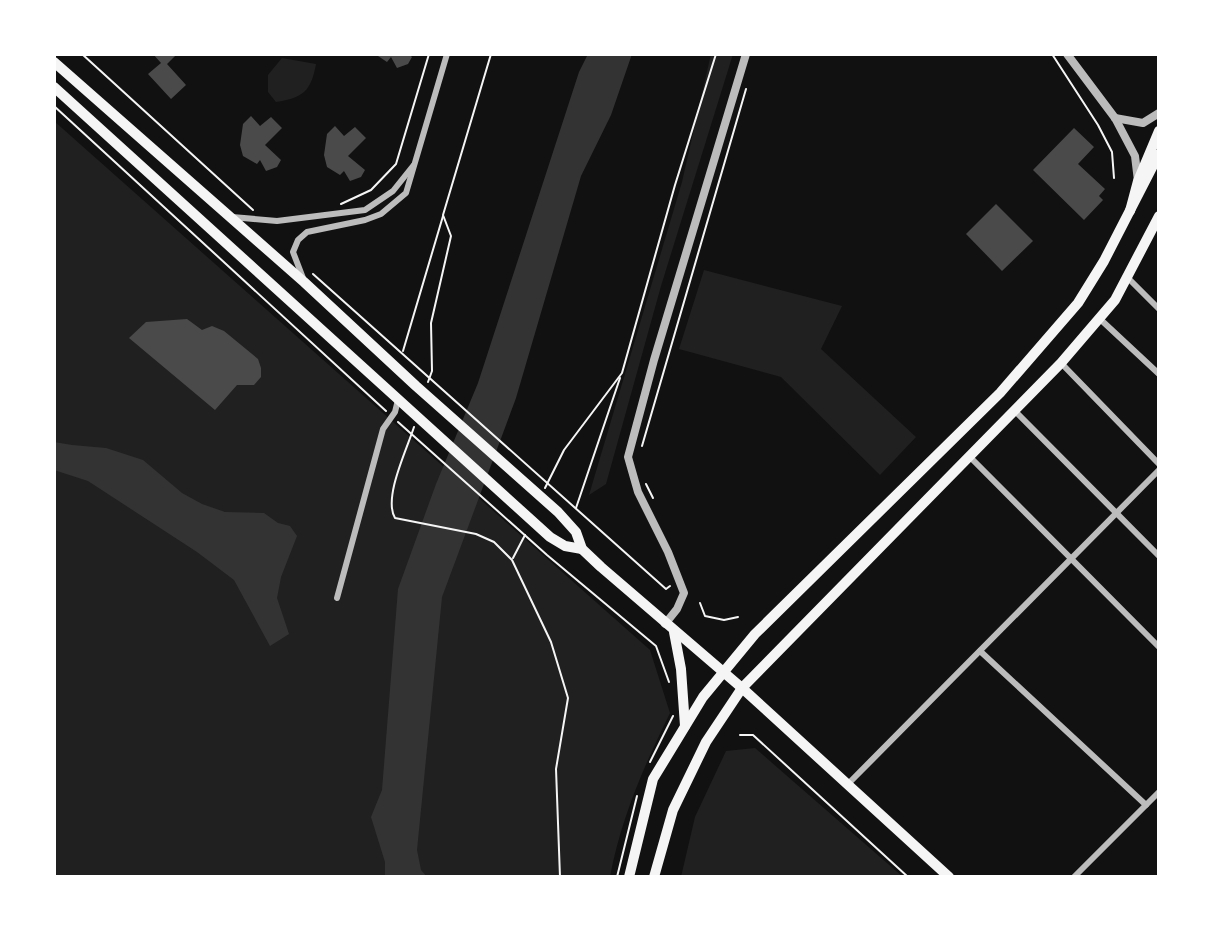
<svg xmlns="http://www.w3.org/2000/svg" width="1213" height="931" viewBox="0 0 1213 931" font-family="Quicksand,sans-serif">
<rect width="100%" height="100%" fill="#111"/>
<g fill="#202020">
<polygon points="711,54 733,54 661,286 606,484 589,495 682,182"/>
<path d="M282,58L316,64C311,91 303,98 276,102L268,92V75Z"/>
<path d="M54,121L650,650L670,713C644,766 621,818 610,877H54Z"/>
<polygon points="704,270 842,306 821,349 916,437 880,475 781,377 679,349"/>
<polygon points="755,748 903,877 681,877 695,817 726,751"/>
</g>
<g fill="#333">
<polygon points="588,54 632,54 611,115 581,176 516,398 442,597 417,850 421,870 427,877 385,877 385,862 371,817 382,790 398,589 436,484 478,383 579,72"/>
<polygon points="54,442 72,445 106,448 143,460 182,493 202,504 225,512 264,513 278,523 290,526 297,536 281,577 277,598 289,634 270,646 234,580 197,552 88,481 54,470"/>
</g>
<g fill="#4a4a4a">
<polygon points="153,54 177,54 167,64 186,85 171,99 148,74 161,63"/>
<polygon points="375,54 409,54 412,57 408,64 397,68 391,57 387,62"/>
<polygon points="251,116 260,126 271,117 282,128 265,145 281,160 277,167 266,171 260,160 257,164 243,156 240,145 243,124"/>
<polygon points="335,126 344,136 355,127 366,138 348,156 365,170 361,177 350,181 344,171 340,175 327,167 324,155 327,134"/>
<polygon points="1074,128 1094,147 1078,164 1105,189 1099,196 1103,200 1084,220 1033,170"/>
<polygon points="996,204 1033,241 1002,271 966,234"/>
<polygon points="187,319 202,330 212,326 224,331 258,359 261,368 261,377 254,385 237,385 215,410 129,338 146,322"/>
</g>
<g fill="none" stroke-linecap="round" stroke-linejoin="round">
<g stroke="#f5f5f5" stroke-width="2">
<polyline points="82,54 253,210"/>
<polyline points="1052,54 1098,125 1112,152 1114,178"/>
<polyline points="54,106 386,411"/>
<polyline points="341,204 371,190 396,164 429,54"/>
<polyline points="313,274 666,589 670,586"/>
<polyline points="403,351 443,216"/>
<polyline points="428,382 432,371 431,323 451,236 443,215 491,54"/>
<polyline points="398,422 547,555 656,646 669,682"/>
<path d="M414,427C407,449 383,498 395,518L476,534L494,542L512,560L551,642L568,698L556,769L560,877"/>
<polyline points="642,446 746,89"/>
<polyline points="646,484 653,498"/>
<polyline points="545,488 564,450 622,373 675,185 716,54"/>
<polyline points="576,508 620,378"/>
<polyline points="513,558 525,535"/>
<polyline points="700,603 705,616 724,620 738,617"/>
<polyline points="740,735 753,735 908,877"/>
<polyline points="650,762 673,716"/>
<polyline points="617,877 637,796"/>
</g>
<g stroke="#bcbcbc" stroke-width="6">
<polyline points="232,217 277,221 365,210 393,191 413,166"/>
<polyline points="303,278 293,252 298,240 307,232 365,220 381,214 406,193 447,54"/>
<polyline points="1128,278 1159,309"/>
<polyline points="1100,319 1159,374"/>
<polyline points="1061,363 1159,464"/>
<polyline points="1015,411 1159,556"/>
<polyline points="970,457 1159,647"/>
<polyline points="337,598 383,429 395,412 398,400"/>
<polyline points="980,651 1146,805"/>
<polyline points="848,784 1159,470"/>
<polyline points="1074,877 1159,792"/>
</g>
<g stroke="#bcbcbc" stroke-width="8">
<polyline points="1067,54 1115,118 1135,156 1138,181"/>
<polyline points="1115,118 1143,123 1159,113"/>
<polyline points="665,624 677,609 684,593 668,552 638,492 628,457 654,360 746,54"/>
</g>
<g stroke="#f5f5f5" stroke-width="10">
<polyline points="54,62 304,282 416,386 558,512 576,532 582,549 601,567 742,688 949,877"/>
<polyline points="54,87 550,537 565,546 582,549"/>
<polyline points="674,632 681,669 685,726"/>
<polyline points="629,877 653,779 703,697 755,634 1000,393 1078,303 1104,261 1159,154"/>
<polyline points="654,877 673,810 706,742 742,688 1061,363 1115,300 1159,216"/>
</g>
<polyline stroke="#f5f5f5" stroke-width="10" points="1130,211 1138,181 1159,131"/>
</g>
<rect width="1213" height="931" fill="none" stroke="#ffffff" stroke-width="112"/>
</svg>
